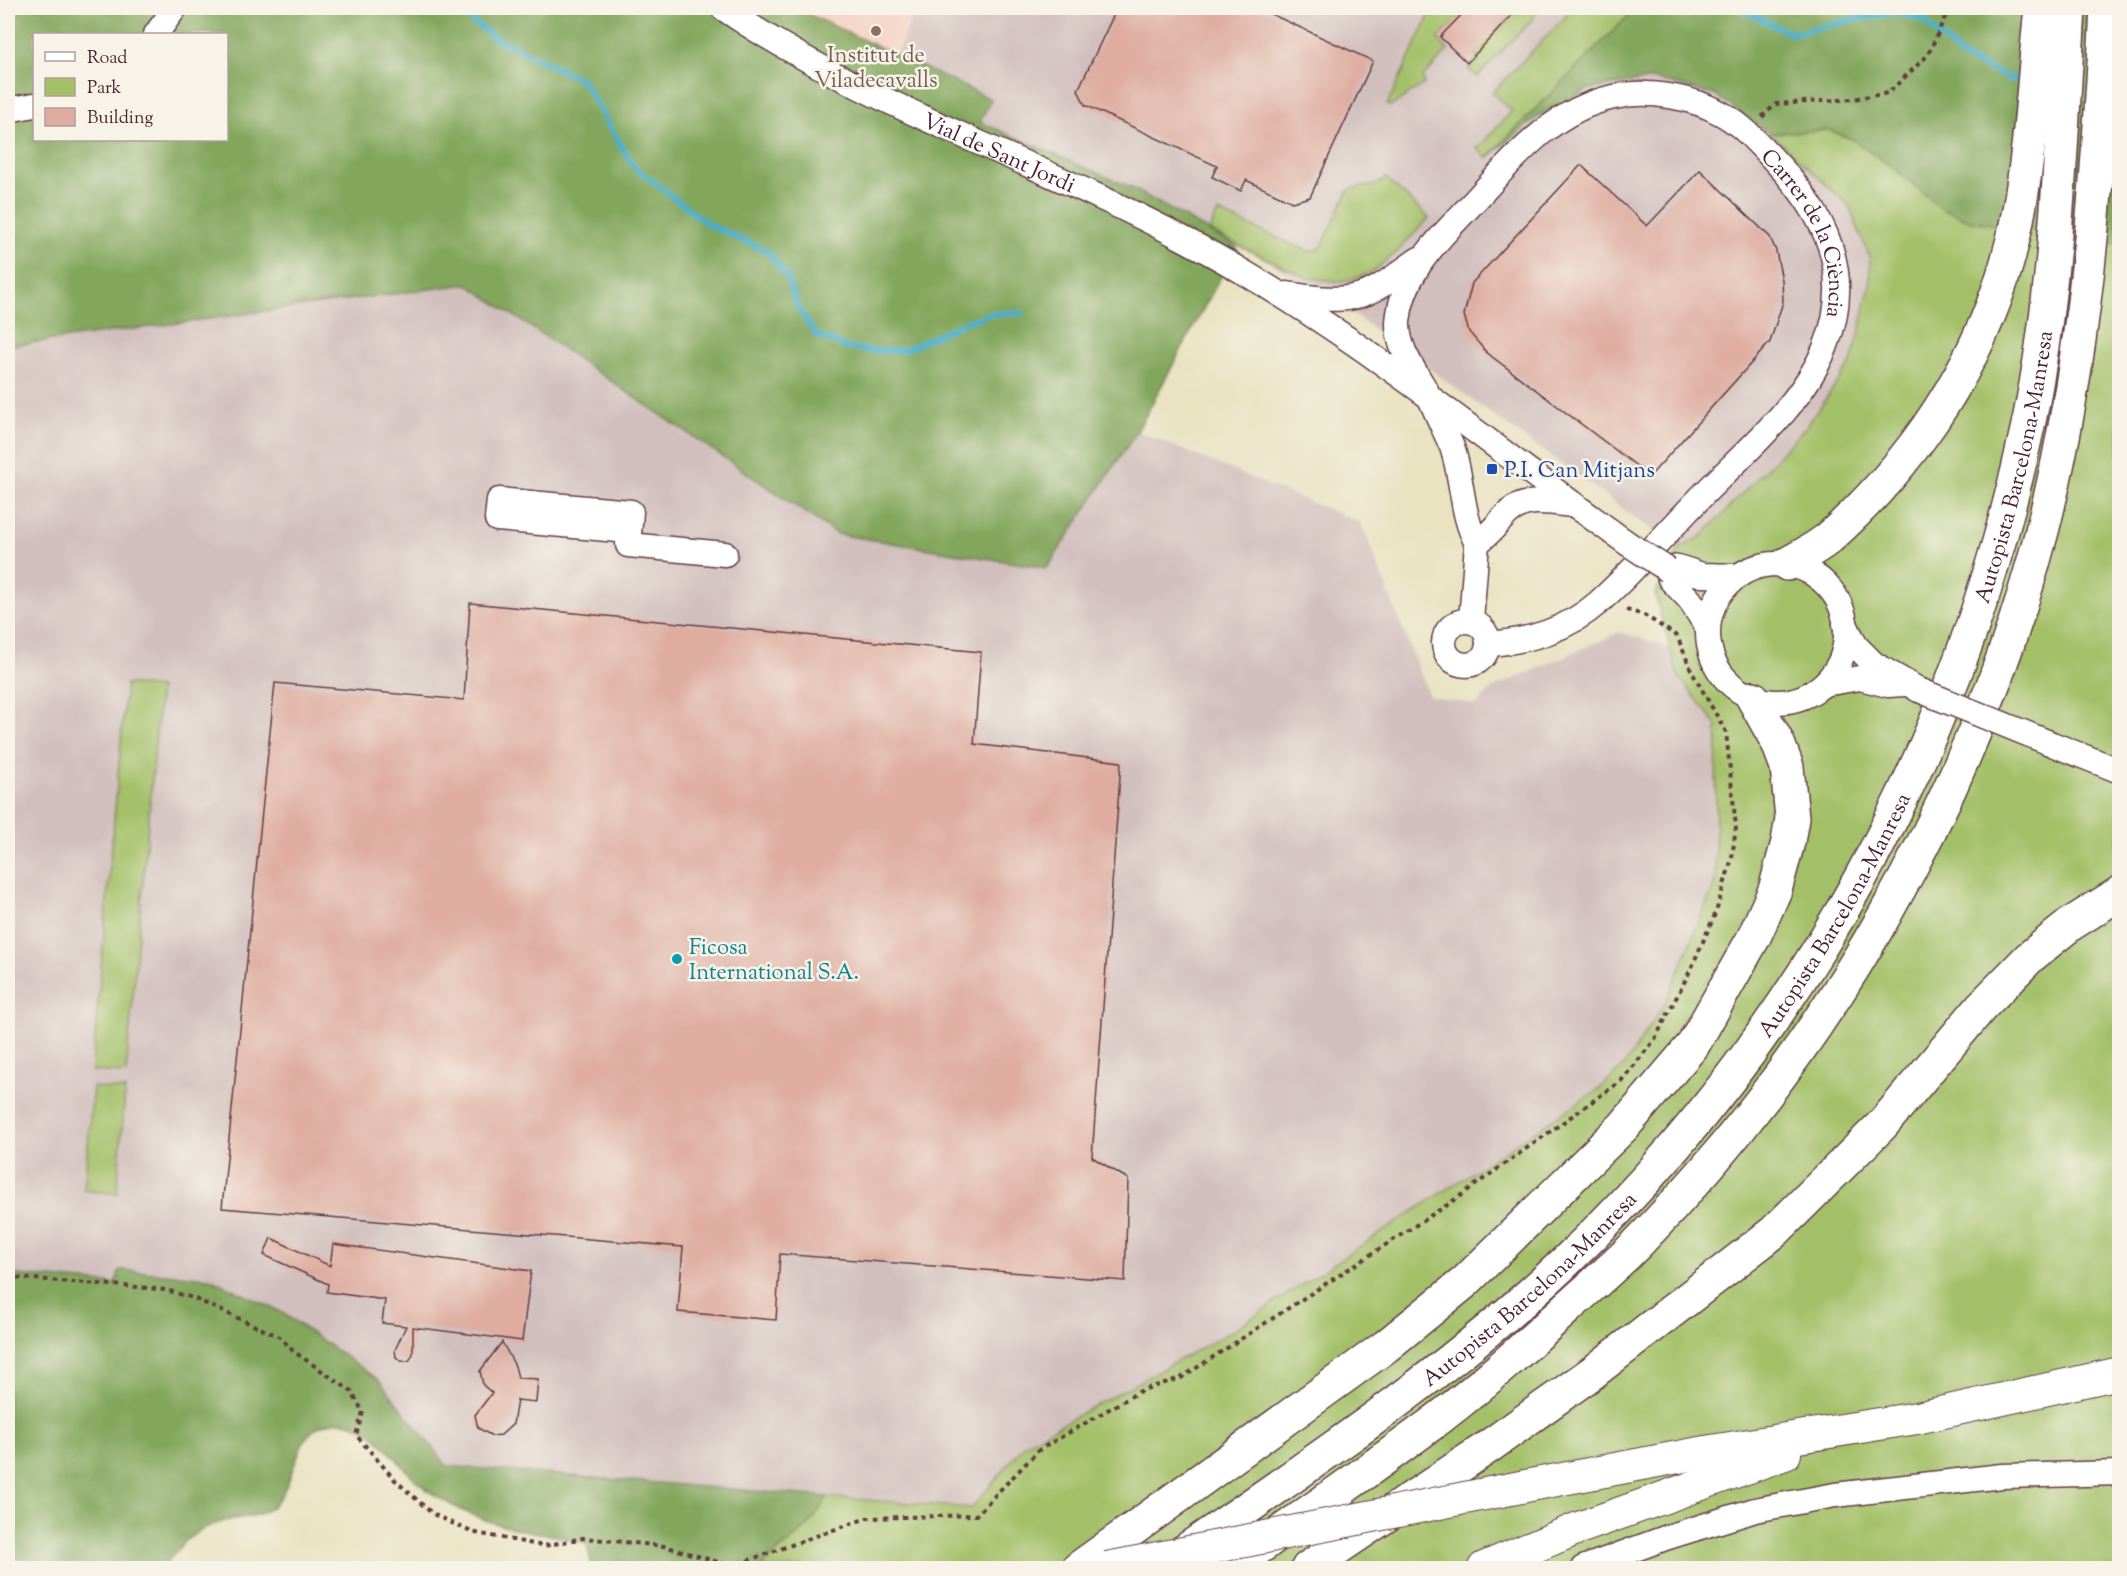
<svg xmlns="http://www.w3.org/2000/svg" width="2127" height="1576" viewBox="0 0 2127 1576" font-family="'Sorts Mill Goudy',serif">
<rect width="100%" height="100%" fill="#f7f3e8"/>
<filter id="ink" filterUnits="userSpaceOnUse"><feTurbulence type="fractalNoise" baseFrequency=".0167" numOctaves="2"/><feDisplacementMap in="SourceGraphic" scale="12" xChannelSelector="R" yChannelSelector="G"/><feConvolveMatrix kernelMatrix="1 2 1 2 8 2 1 2 1" color-interpolation-filters="sRGB"/></filter>
<filter id="wash" filterUnits="userSpaceOnUse"><feTurbulence type="fractalNoise" baseFrequency=".008" numOctaves="4" result="noise"/><feDisplacementMap in="SourceGraphic" scale="24" xChannelSelector="R" yChannelSelector="G"/><feGaussianBlur stdDeviation="1.35" result="paint"/><feColorMatrix in="noise" values="0 0 0 0 0 0 0 0 0 0 0 0 0 0 0 0 0 1.4 0 .05"/><feComposite in="paint" operator="in"/></filter>
<g filter="url(#wash)">
<rect width="100%" height="100%" fill="#e9e3c2"/>
<polygon fill="#f5d2c3" points="795,8 916,8 896,55"/>
<g fill="#d1bfbd">
<polygon points="916,8 1636,8 1493,152 1541,114 1589,89 1654,79 1715,95 1770,133 1849,206 1870,259 1870,285 1851,363 1806,427 1702,536 1679,549 1364,322 1261,257 1237,247 1130,187 980,121 990,98 896,55"/>
<polygon points="467,284 837,534 1047,568 1137,431 1361,523 1429,696 1477,705 1491,689 1620,632 1671,648 1678,676 1717,725 1717,758 1715,883 1667,1000 1626,1063 1602,1087 1232,1331 1025,1444 972,1508 447,1466 379,1380 281,1312 209,1279 121,1270 116,1284 8,1274 8,346"/>
</g>
<g fill="#a3c068" stroke="#76704a" stroke-width="1.5">
<polygon points="1433,8 1468,8 1438,39 1448,50 1423,77 1424,84 1391,106 1387,105"/>
<polygon points="1502,8 1539,8 1531,21 1477,77 1468,69 1479,58 1474,54 1511,17"/>
<polygon points="1570,8 1636,8 1487,158 1477,149 1512,111 1492,93 1565,17"/>
<path d="M1829,130L1854,140L1900,173L1923,193L1972,221L2119,244V1568H760C785,1544 812,1529 827,1497L972,1508L1025,1444L1232,1331L1602,1087L1626,1063L1667,1000L1715,883L1717,725L1678,676L1655,594L1679,549L1702,536L1806,427L1851,363L1857,342L1870,285V259L1849,206L1770,133Z"/>
<path d="M1386,178L1429,218L1396,253L1372,272L1343,282L1307,278L1209,231L1218,212L1310,252L1321,248L1348,191C1359,182 1370,193 1386,178Z"/>
<polygon points="126,684 160,688 126,1073 92,1071"/>
<polygon points="93,1087 125,1090 117,1194 84,1190"/>
</g>
<g fill="#82a65c" stroke="#666244" stroke-width="1.5" fill-rule="evenodd">
<path d="M8,8H795L991,99L980,122L1130,187L1237,247L1137,431L1047,568L837,534L467,284L8,346ZM34,34H226V140H34Z"/>
<polygon points="1636,8 2119,8 2119,244 1972,221 1942,209 1900,173 1854,140 1829,130 1770,133 1715,95 1654,79 1589,89 1541,114 1487,158"/>
<path d="M120,1270L209,1278L281,1312L379,1380L447,1466L827,1497C811,1531 785,1542 760,1568H589L591,1563L587,1544C563,1535 538,1534 512,1528C482,1521 442,1504 419,1483C392,1459 363,1406 320,1426C292,1439 296,1490 269,1509C260,1516 245,1517 234,1519C199,1525 183,1540 163,1568H8V1274L115,1284Z"/>
</g>
<g fill="none" stroke-linecap="round" stroke-linejoin="round">
<g stroke="#49afc8" stroke-width="6">
<polyline points="455,8 495,38 582,80 634,167 709,225 767,251 787,277 797,306 815,334 844,347 874,351 905,350 961,324 990,314 1022,313"/>
<polyline points="1739,8 1791,34 1857,19 1896,13 1921,19 1965,59 2017,81"/>
</g>
</g>
<g id="blocks">
<g fill="#deada0">
<polygon points="1117,8 1258,8 1373,61 1310,197 1292,202 1246,180 1241,191 1212,177 1217,166 1085,105 1078,90"/>
<polygon points="1468,8 1502,8 1511,16 1467,63 1440,37"/>
<polygon points="1581,165 1647,226 1700,170 1770,237 1776,251 1782,280 1783,302 1770,342 1650,476 1487,353 1469,332 1464,315 1472,283"/>
<polygon points="470,603 981,652 974,744 1121,762 1092,1157 1128,1179 1125,1281 780,1254 776,1320 678,1312 683,1247 222,1208 275,683 464,700"/>
<polygon points="271,1238 330,1266 333,1244 531,1271 522,1341 413,1327 413,1354 409,1361 401,1361 396,1357 395,1350 406,1326 382,1323 385,1300 327,1292 328,1284 264,1255"/>
<polygon points="502,1342 515,1366 518,1378 538,1379 536,1402 517,1400 513,1424 501,1435 492,1436 478,1428 475,1415 492,1393 483,1385 480,1371"/>
</g>
</g>
</g>
<g filter="url(#ink)">
<use href="#blocks" fill-opacity="0" stroke="#623c42" stroke-width="1.5"/>
<g fill="none" stroke-linecap="round" stroke-linejoin="round">
<defs>
<g id="minor">
<path id="s1" d="M723,8C866,106 1034,159 1186,240C1344,323 1481,439 1627,543"/>
<polyline points="156,34 175,8"/>
<polyline points="8,110 34,105"/>
<path d="M1286,294C1318,298 1348,305 1377,288C1392,280 1405,268 1419,259"/>
<polyline points="629,531 497,519 499,500 631,512 628,545 725,554"/>
<path id="s2" d="M1477,543C1461,516 1463,478 1452,447C1445,431 1437,415 1430,398C1418,374 1397,351 1398,322C1402,273 1438,240 1469,207C1511,162 1550,110 1614,97C1648,89 1694,97 1724,115C1743,126 1758,143 1773,159C1824,212 1856,273 1825,348C1801,407 1743,453 1699,499C1666,533 1635,570 1599,602C1567,630 1530,641 1488,644"/>
<path d="M1477,543C1489,535 1497,524 1507,514C1524,497 1549,502 1570,505"/>
<circle cx="1777" cy="633" r="69"/>
<circle cx="1466" cy="643" r="22"/>
<polyline points="1471,621 1477,543"/>
<polyline points="1845,624 1856,646 1874,664 1919,690"/>
<polyline points="1707,627 1690,600 1670,579 1668,570 1678,567 1702,575 1738,576"/>
<polyline points="1824,684 1860,678 1888,685 1904,684"/>
<polyline points="2052,744 2120,771"/>
<polyline points="1583,1568 1668,1537 1755,1510 1835,1495 2002,1476 2120,1473"/>
</g>
<g id="major">
<polyline points="1536,1484 1705,1452 1917,1418 2120,1373"/>
<polyline points="1484,1568 1576,1529 1785,1454"/>
</g>
<g id="highway">
<path d="M1787,564C1801,556 1817,548 1829,538C1925,452 1997,338 2019,210C2031,144 2034,75 2041,8"/>
<path id="s3" d="M1176,1557C1307,1467 1443,1376 1560,1267C1801,1039 1961,745 2029,421C2057,286 2061,145 2069,8"/>
<polyline points="1079,1568 1385,1347 1465,1282 1624,1126 1693,1045 1754,937 1775,890 1788,842 1792,818 1787,767 1778,743 1753,698"/>
<path d="M1231,1568C1294,1522 1359,1478 1422,1431C1473,1394 1520,1351 1566,1309C1589,1288 1614,1267 1636,1245C1829,1048 1972,798 2042,531C2086,360 2098,183 2107,8"/>
<polyline points="1308,1568 1488,1447 1592,1373 1774,1232 1883,1124 1981,1007 2030,957 2071,924 2120,893"/>
</g>
</defs>
<use href="#minor" stroke="#623c42" stroke-width="27"/>
<use href="#major" stroke="#623c42" stroke-width="34"/>
<use href="#highway" stroke="#623c42" stroke-width="36"/>
<g stroke="#623c42" stroke-width="4" stroke-dasharray="4.5 4.5" stroke-linecap="butt">
<polyline points="1762,117 1776,104 1853,99 1888,93 1928,55 1949,8"/>
<polyline points="8,1277 138,1287 166,1290 193,1298 280,1337 293,1351 351,1391 363,1412 356,1435 395,1480 433,1514 471,1532 544,1546 583,1538 664,1546 732,1566 867,1518 976,1515 1039,1450 1142,1390 1181,1378 1450,1203 1621,1081 1654,1041 1690,971 1716,912 1732,858 1736,827 1726,732 1692,672 1677,636 1644,615 1623,609"/>
</g>
<use href="#minor" stroke="#fff" stroke-width="24"/>
<use href="#major" stroke="#fff" stroke-width="32"/>
<use href="#highway" stroke="#fff" stroke-width="33"/>
<defs>
<g id="minor-bridge">
<polyline points="1627,543 1668,570"/>
<polyline points="1919,690 2052,744"/>
</g>
<polyline id="major-bridge" points="1107,1568 1536,1484"/>
</defs>
<use href="#minor-bridge" stroke="#623c42" stroke-width="27" stroke-linecap="butt"/>
<use href="#major-bridge" stroke="#623c42" stroke-width="34" stroke-linecap="butt"/>
<use href="#minor-bridge" stroke="#fff" stroke-width="24"/>
<use href="#major-bridge" stroke="#fff" stroke-width="32"/>
</g>
</g>
<circle fill="#8d6e63" stroke="#f7f3e8" stroke-width="2" cx="876" cy="31" r="6"/>
<rect fill="#1a4fb4" stroke="#f7f3e8" stroke-width="2" x="1486" y="463" width="12" height="12" rx="3"/>
<circle fill="#0f9aa8" stroke="#f7f3e8" stroke-width="2" cx="677" cy="959" r="6"/>
<g text-anchor="middle" stroke-width="5" stroke-linejoin="round" paint-order="stroke">
<g font-size="22" fill="#785e54" stroke="#f7f3e8">
<text x="876" y="62">Institut de<tspan x="876" dy="25">Viladecavalls</tspan></text>
</g>
<g font-size="22" fill="#4a1f2b" stroke="#f7f3e8">
<text dy="8" stroke="none"><textPath href="#s1" startOffset="312">Vial de Sant Jordi</textPath></text>
<text dy="8" stroke="none"><textPath href="#s2" startOffset="824">Carrer de la Ciència</textPath></text>
<text dy="8" stroke="none"><textPath href="#s3" startOffset="1416">Autopista Barcelona-Manresa</textPath></text>
<text dy="8" stroke="none"><textPath href="#s3" startOffset="930">Autopista Barcelona-Manresa</textPath></text>
<text dy="8" stroke="none"><textPath href="#s3" startOffset="444">Autopista Barcelona-Manresa</textPath></text>
</g>
<g font-size="22" fill="#164399" stroke="#f7f3e8" text-anchor="start">
<text x="1504" y="477">P.I. Can Mitjans</text>
</g>
<g font-size="22" fill="#0d838f" stroke="#f7f3e8" text-anchor="start">
<text x="689" y="954">Ficosa<tspan x="689" dy="25">International S.A.</tspan></text>
</g>
</g>
<rect width="2127" height="1576" fill="none" stroke="#f7f3e8" stroke-width="30"/>
<rect x="33" y="33" width="195" height="108" fill="#f7f3e8" stroke="#b29e9c" stroke-width="1.5"/>
<rect x="45" y="52" width="30" height="9" fill="#ffffff" stroke="#b29e9c" stroke-width="1.5"/>
<text x="87" y="63" font-size="18" fill="#4a1f2b">Road</text>
<rect x="45" y="78" width="30" height="18" fill="#a3c068" stroke="#b29e9c" stroke-width="1.5"/>
<text x="87" y="93" font-size="18" fill="#4a1f2b">Park</text>
<rect x="45" y="108" width="30" height="18" fill="#deada0" stroke="#b29e9c" stroke-width="1.5"/>
<text x="87" y="123" font-size="18" fill="#4a1f2b">Building</text>
</svg>
